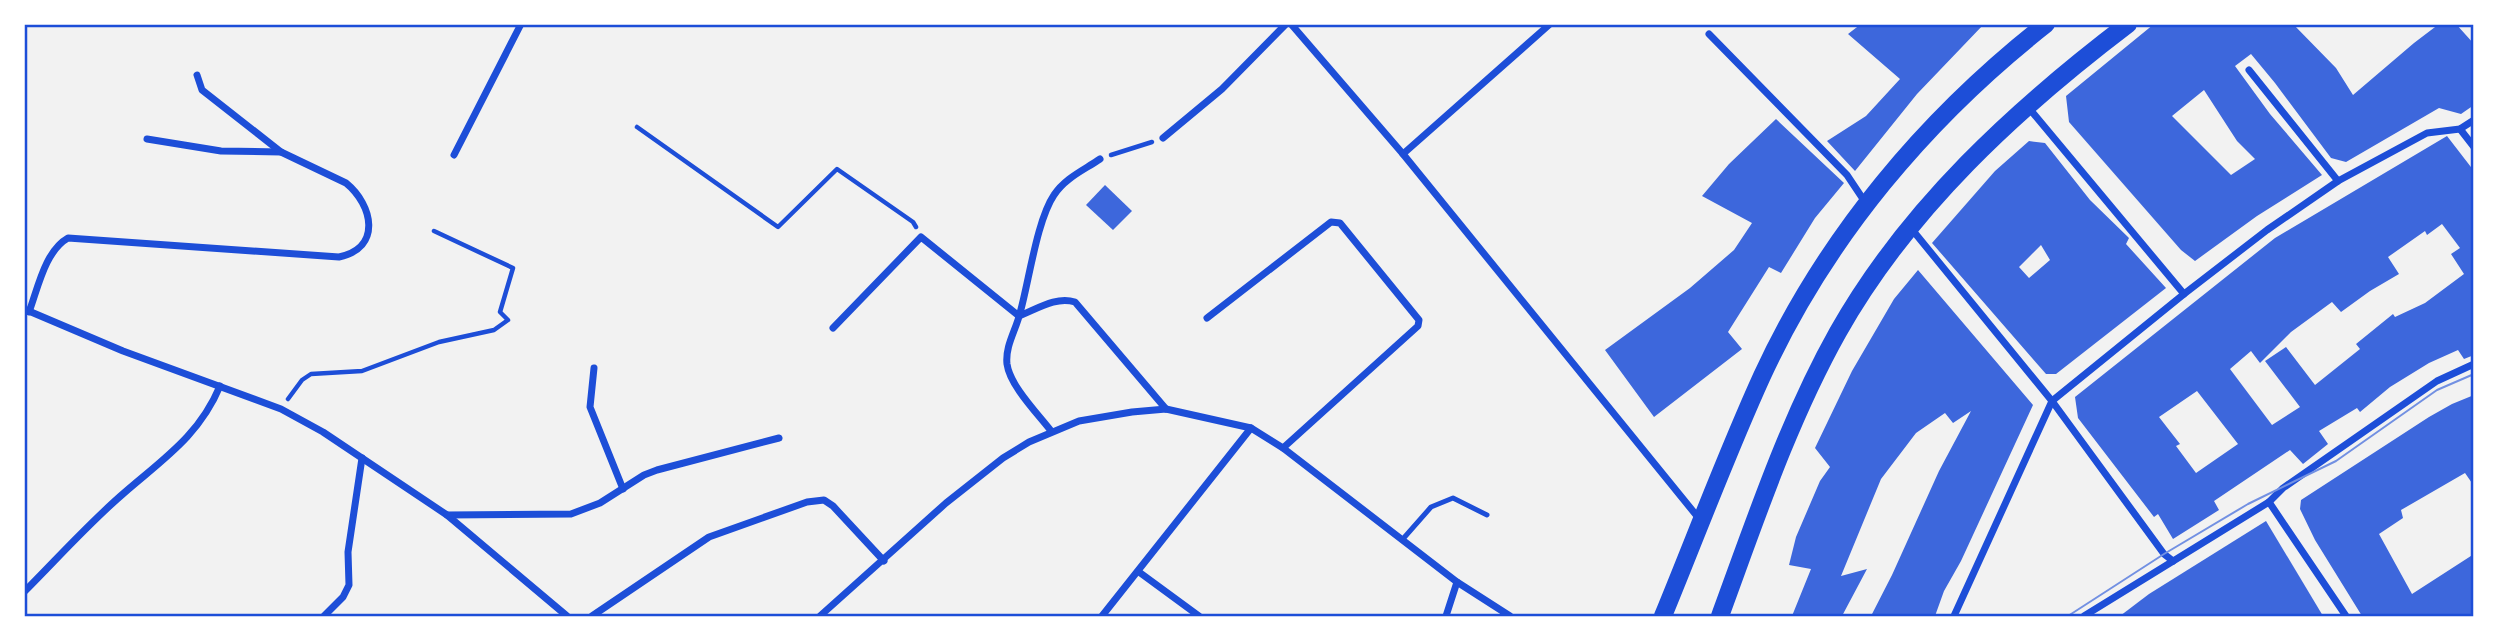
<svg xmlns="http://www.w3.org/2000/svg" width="2498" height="641" font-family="'Libre Baskerville',serif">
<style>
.building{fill:#3d67dc;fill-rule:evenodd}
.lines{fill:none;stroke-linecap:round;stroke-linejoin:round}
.path{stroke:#1d4ed8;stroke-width:4.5}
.service{stroke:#1d4ed8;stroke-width:5}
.minor{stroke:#1d4ed8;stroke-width:7}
.primary{stroke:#1d4ed8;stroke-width:18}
.tram{stroke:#7290e2;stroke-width:2}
.neatline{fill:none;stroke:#1d4ed8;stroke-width:2.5}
</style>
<rect width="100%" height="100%" fill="#f2f2f2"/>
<!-- building -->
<g class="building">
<polygon points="1861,24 1984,24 1917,94 1855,171 1827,141 1866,116 1900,79 1848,34"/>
<path d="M 2154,24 L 2293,24 L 2336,68 L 2353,95 L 2414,43 L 2439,24 L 2456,24 L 2474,44 L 2474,105 L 2461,114 L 2439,108 L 2346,162 L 2331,158 L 2275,83 L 2251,54 L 2235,66 L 2270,114 L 2322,175 L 2257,216 L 2195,261 L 2181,250 L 2069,122 L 2066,96 ZM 2204,90 L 2237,141 L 2255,159 L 2231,175 L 2172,116 Z"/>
<polygon points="1776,119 1844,183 1815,218 1781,273 1769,267 1728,332 1742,349 1654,417 1605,350 1690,288 1734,250 1752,223 1702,196 1729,164"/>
<path d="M 2447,136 L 2474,171 L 2474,355 L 2464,359 L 2458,350 L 2429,363 L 2390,387 L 2360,412 L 2357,408 L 2319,431 L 2328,444 L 2303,464 L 2290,450 L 2214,501 L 2219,510 L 2173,539 L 2158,514 L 2154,517 L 2078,418 L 2075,397 L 2275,238 ZM 2442,224 L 2460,248 L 2451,254 L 2464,274 L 2425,303 L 2395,317 L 2393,314 L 2356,344 L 2360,349 L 2315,385 L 2286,347 L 2265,361 L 2300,407 L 2272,425 L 2230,369 L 2251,351 L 2260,363 L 2291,332 L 2332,302 L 2341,312 L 2370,291 L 2399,274 L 2388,257 L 2425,231 L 2427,235 ZM 2197,391 L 2238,444 L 2196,473 L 2176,446 L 2180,444 L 2159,417 Z"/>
<path d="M 2029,141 L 2045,143 L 2090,200 L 2129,238 L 2126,244 L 2166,288 L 2056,374 L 2046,374 L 1932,243 L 1995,171 ZM 2041,245 L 2050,260 L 2029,278 L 2019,267 Z"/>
<polygon points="1105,185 1132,211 1113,230 1086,205"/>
<polygon points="1918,270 2033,405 1961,561 1944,591 1935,616 1871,616 1892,575 1939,471 1971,411 1953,423 1945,413 1916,433 1881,479 1841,576 1867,569 1842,616 1792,616 1811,569 1789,565 1796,537 1820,481 1830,467 1815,448 1852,371 1894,299"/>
<polygon points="2474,395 2474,486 2465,473 2401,510 2403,518 2379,534 2412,594 2474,554 2474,616 2362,616 2315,540 2300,509 2301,500 2429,417 2452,404"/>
<polygon points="2266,521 2323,616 2120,616 2149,594"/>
</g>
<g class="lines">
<!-- path -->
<g class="path">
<polyline points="637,127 778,227 837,169 913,222 916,227"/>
<polyline points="1111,155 1152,142"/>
<polyline points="288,399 302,380 311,374 362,371 439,342 494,330 508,320 500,312 513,268 434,231"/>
</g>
<!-- service -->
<polyline class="service" points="1402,540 1431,507 1453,498 1487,515"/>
<!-- minor -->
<g class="minor">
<polyline points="1291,24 1403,154 1701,521"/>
<polyline points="1709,34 1847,175 1865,202"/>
<polyline points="2249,70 2338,181"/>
<polyline points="2028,107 2184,294"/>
<polyline points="2460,129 2474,147"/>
<polyline points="1163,138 1222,89 1286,24"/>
<polyline points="147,139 221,151 281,152"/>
<polyline points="1403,154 1550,24"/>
<polyline points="454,155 521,24"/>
<polyline points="1910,227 2052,401 2164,554 2173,561"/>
<polyline points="24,309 123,351 281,409 323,432 447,515 567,616"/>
<path d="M 29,312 C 38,288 45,251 68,238 L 339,257 C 382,248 373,205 346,183 L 281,152 L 202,90 L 197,75"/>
<polyline points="1207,318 1331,222 1340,223 1419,320 1418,326 1283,448"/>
<path d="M 833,328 L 921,237 L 1019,316 C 1037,309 1056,296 1075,302 L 1166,409"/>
<polyline points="594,368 590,407 623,489"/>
<path d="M 1051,431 C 1038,414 1010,386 1007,364 C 1005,346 1016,330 1020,313 C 1029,281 1037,220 1054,195 C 1065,178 1084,170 1100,159"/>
<polyline points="2269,502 2346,616"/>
<polyline points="447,515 571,514 600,503 644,475 657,470 779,438"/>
<polyline points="1139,572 1199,616"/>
<path d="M 24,592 C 57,559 89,523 124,493 C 163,459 199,436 220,386"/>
<polyline points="324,616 343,597 349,585 348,552 362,458"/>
<polyline points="592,616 709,537 807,502 824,500 833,506 884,561"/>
<polyline points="820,616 946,503 1003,458 1029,442 1079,421 1132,412 1166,409 1251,428 1283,448 1457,582 1510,616"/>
<polyline points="1102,616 1251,428"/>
<polyline points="1446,616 1457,582"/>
<polyline points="1954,616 2052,401 2184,294 2267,230 2338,181 2427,133 2460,129 2474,120"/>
<polyline points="2084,616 2269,502 2283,488 2437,381 2474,364"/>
</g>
<!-- primary -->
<g class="primary">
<path d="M 1663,616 C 1696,536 1726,455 1762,376 C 1826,237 1926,118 2046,24"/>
<path d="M 1720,616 C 1755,521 1788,421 1838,332 C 1908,208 2016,109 2128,24"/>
</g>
<!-- tram -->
<polyline class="tram" points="2068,616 2164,554 2248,504 2336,461 2437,390 2474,374"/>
</g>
<!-- border -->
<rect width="2498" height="641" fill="none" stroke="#ffffff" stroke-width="52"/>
<rect x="26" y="26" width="2446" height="589" class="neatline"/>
</svg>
